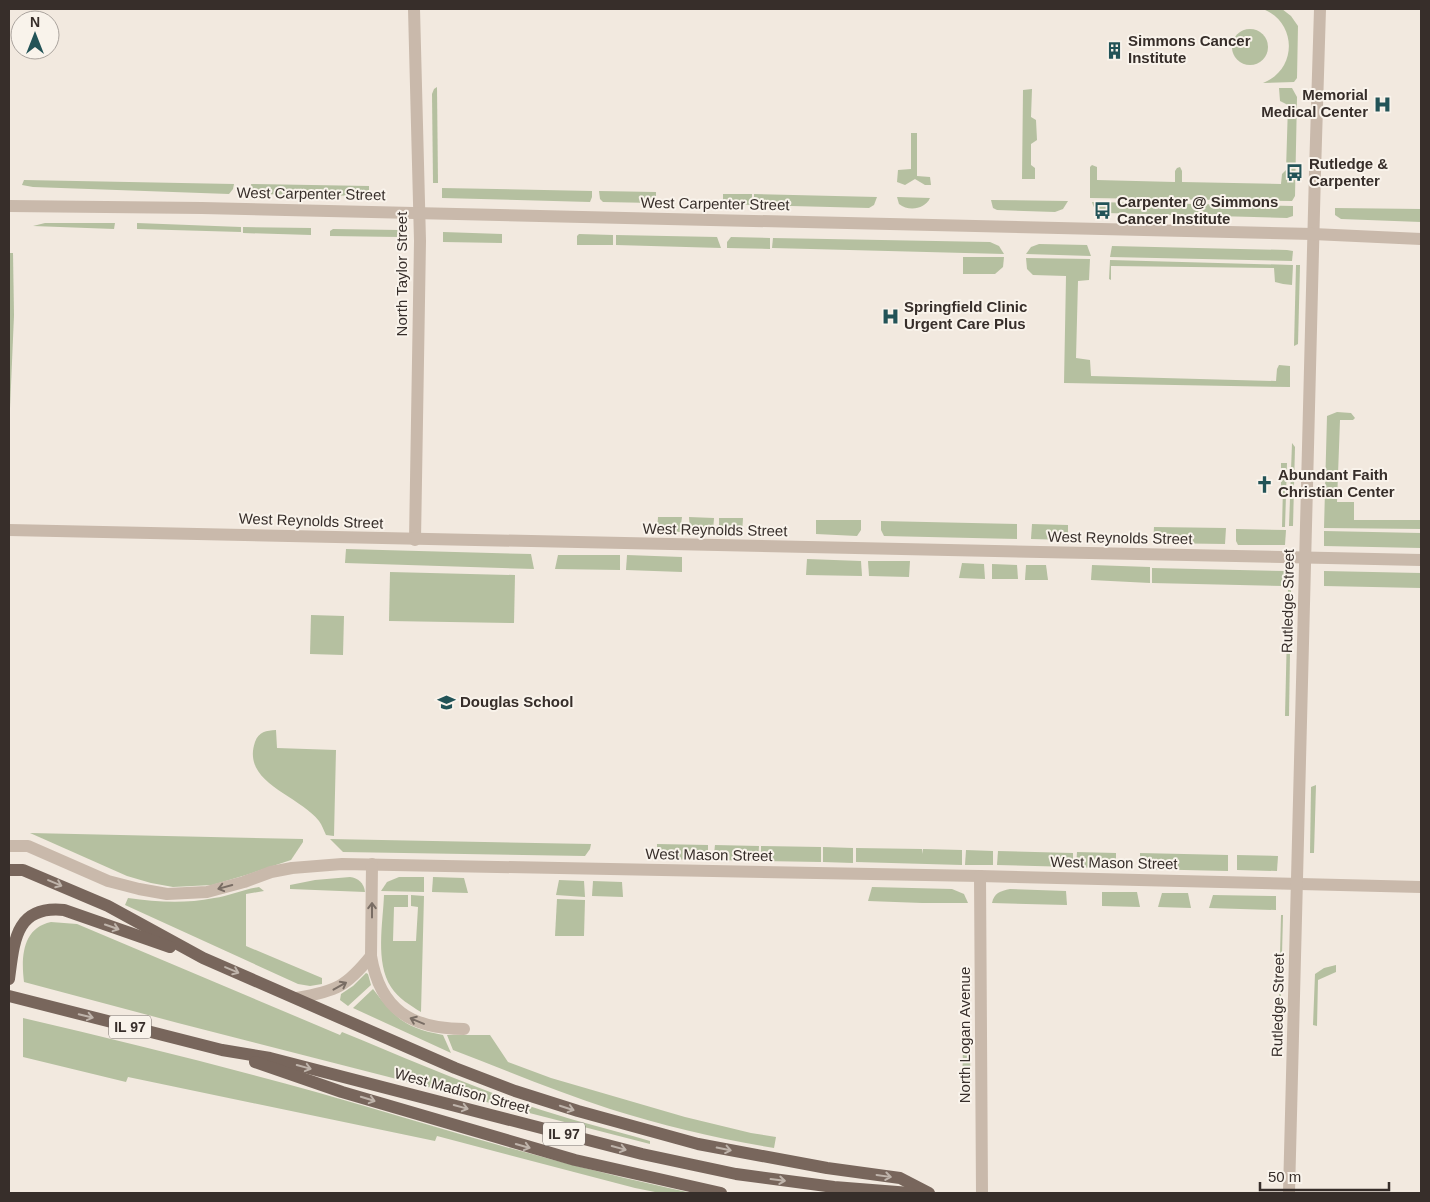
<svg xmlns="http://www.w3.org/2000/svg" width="1430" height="1202" font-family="Helvetica,sans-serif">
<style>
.green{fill:#b5c0a0}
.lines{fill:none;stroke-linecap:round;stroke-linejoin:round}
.minor{stroke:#c9b9ab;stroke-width:12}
.tertiary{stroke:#c9b9ab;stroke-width:12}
.primary{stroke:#78665c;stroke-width:12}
.oneway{stroke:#bfb4ab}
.oneway2{stroke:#796d64}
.labels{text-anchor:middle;stroke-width:4;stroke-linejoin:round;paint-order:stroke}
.shield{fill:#f9f3eb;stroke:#716964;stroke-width:1}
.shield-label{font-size:14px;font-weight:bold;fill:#372e2a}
.poi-label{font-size:15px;font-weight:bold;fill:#372e2a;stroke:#f9f3eb;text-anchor:start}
.street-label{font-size:15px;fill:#372e2a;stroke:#f9f3eb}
</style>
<rect width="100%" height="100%" fill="#f2e9df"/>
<!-- green -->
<g class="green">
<path d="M 1263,9 L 1282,9 L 1291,16 L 1298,26 L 1297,78 L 1294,82 L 1263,83 C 1298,69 1297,22 1263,9 Z"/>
<circle cx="1250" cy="47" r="18"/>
<polygon points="437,87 438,183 433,183 432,94 434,89"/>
<polygon points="1279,88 1292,88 1297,97 1295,196 1292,201 1090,198 1090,167 1092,165 1097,167 1097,180 1175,182 1175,171 1177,168 1180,167 1182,171 1182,182 1281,184 1282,174 1286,170 1288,105 1280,101"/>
<polygon points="1032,89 1031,117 1036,120 1037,140 1031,144 1031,165 1035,168 1035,179 1022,179 1023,90"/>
<polygon points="911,133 917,133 917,176 930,177 931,185 925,185 915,179 905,185 897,182 898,170 911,169"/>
<polygon points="24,180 234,184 233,189 229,194 33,187 22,185"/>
<polygon points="251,184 369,186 369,196 255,194 252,189"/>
<polygon points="442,188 592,191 592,197 590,202 442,198"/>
<polygon points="599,191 656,192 656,200 653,203 603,202 600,199"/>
<polygon points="723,194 752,194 752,205 723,204"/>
<polygon points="754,194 877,197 874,205 869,208 754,205"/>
<path d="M 897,197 L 930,198 C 925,209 909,212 899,204 Z"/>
<polygon points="991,200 1068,201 1063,209 1055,212 997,210 993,208"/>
<path d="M 1092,202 L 1293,206 L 1293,216 L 1287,218 L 1106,213 C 1098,212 1094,210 1092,202 Z"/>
<polygon points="1335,208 1421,209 1421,222 1341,219 1335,215"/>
<polygon points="45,223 115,223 114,229 33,226"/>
<polygon points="137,223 241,227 241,232 137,229"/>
<polygon points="243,227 311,228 311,235 243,233"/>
<polygon points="333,229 399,230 399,237 330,236 330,231"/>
<polygon points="443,232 502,234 502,243 443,242"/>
<polygon points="579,234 613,235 613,245 577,245 577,236"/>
<polygon points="616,235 717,237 721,248 616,245"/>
<polygon points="731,237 770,238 770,249 727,248 727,242"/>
<polygon points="773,238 990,242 999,246 1004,254 772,248"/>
<polygon points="1039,244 1087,245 1091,256 1026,254 1031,247"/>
<polygon points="1112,246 1287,250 1293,251 1292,261 1110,257"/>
<polygon points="10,253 13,253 14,315 9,432"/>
<polygon points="963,257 1004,257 1003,267 995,274 963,274"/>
<polygon points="1026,258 1090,259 1089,280 1078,281 1076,358 1090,360 1091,376 1276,381 1277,369 1279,365 1290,366 1290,387 1064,383 1066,276 1033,275 1027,269"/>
<polygon points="1110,260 1293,265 1292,285 1283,284 1275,282 1274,268 1111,266 1111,280 1109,279"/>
<polygon points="1296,265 1300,265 1298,344 1294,346"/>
<polygon points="1337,412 1351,413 1355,418 1353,420 1340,420 1337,502 1354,502 1354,520 1421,520 1421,529 1324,528 1327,416"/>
<polygon points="1292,443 1295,447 1293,526 1289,526"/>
<polygon points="1281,463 1287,463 1285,527 1282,527 1283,487 1281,487"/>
<polygon points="658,517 682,517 680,532 657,531"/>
<polygon points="689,517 714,518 713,532 690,532"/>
<polygon points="719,518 743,518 742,533 719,533"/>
<polygon points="816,520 861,520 861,530 857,536 816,534"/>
<polygon points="881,521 1017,524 1017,539 884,536 881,530"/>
<polygon points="1032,524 1068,525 1068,540 1031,539"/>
<polygon points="1154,527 1226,528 1225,544 1153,543"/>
<polygon points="1236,529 1286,530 1285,545 1238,545 1236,541"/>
<polygon points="1324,531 1421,533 1421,548 1324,546"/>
<polygon points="346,549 531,554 534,569 345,563"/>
<polygon points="558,555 620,555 620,570 555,569"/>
<polygon points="627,555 682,557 682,572 626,570"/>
<polygon points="807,559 861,561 862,576 806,575"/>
<polygon points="868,561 910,561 909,577 869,576"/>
<polygon points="962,563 984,564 985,579 959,578"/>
<polygon points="992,564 1017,565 1018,579 992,579"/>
<polygon points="1026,565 1046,565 1048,580 1025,580"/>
<polygon points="1092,565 1150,567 1150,583 1091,580"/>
<polygon points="1152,568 1284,571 1284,586 1152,583"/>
<polygon points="1324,571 1421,573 1421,588 1324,586"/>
<polygon points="390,572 515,575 514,623 389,621"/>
<polygon points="1288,590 1291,590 1289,716 1285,716"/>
<polygon points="311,615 344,616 343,655 310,654"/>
<path d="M 276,730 L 277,748 L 336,750 L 334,836 L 326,835 C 324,831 322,825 319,821 C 299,795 241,783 255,742 C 259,731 266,731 276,730 Z"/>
<polygon points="1316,785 1314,853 1310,853 1311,787"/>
<polygon points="30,833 303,839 303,842 291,860 246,875 212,885 173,887 151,883 127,876"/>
<polygon points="330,839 591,844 590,849 585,856 343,852"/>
<polygon points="657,844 708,845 708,852 705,860 660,859 657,852"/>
<polygon points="715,845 759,846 758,861 718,860 714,854"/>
<polygon points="761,846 821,847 821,862 761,861"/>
<polygon points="823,847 853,848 853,863 823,862"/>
<polygon points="856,848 922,849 922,854 923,849 962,850 962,865 856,862"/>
<polygon points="966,850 993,851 993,865 965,865"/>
<polygon points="998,851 1073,853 1073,867 997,865"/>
<polygon points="1077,852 1116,853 1116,869 1076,867"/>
<polygon points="1140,853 1228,855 1228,871 1140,869"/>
<polygon points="1237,855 1278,856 1277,871 1237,870"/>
<path d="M 350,877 C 358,878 364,883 365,892 L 290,889 L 290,885 L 315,880 Z"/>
<polygon points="399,877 424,877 424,892 381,891 387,882"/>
<polygon points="433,877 464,878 468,893 432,892"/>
<polygon points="559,880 584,881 585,897 556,895"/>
<polygon points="593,881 622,882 623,897 592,896"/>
<path d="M 259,887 L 264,891 L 246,894 L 246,946 L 322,978 L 322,984 L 310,986 L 298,984 L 125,905 L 128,898 C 157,902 184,904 214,898 C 229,896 244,889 259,887 Z"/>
<polygon points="872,887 952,889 964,894 968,903 922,903 868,901"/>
<path d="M 1010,889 L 1066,891 L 1067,905 L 992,903 C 994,893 1000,891 1010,889 Z"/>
<polygon points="1102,892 1137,892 1140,907 1102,906"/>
<polygon points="1162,893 1188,893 1191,908 1158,907"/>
<path d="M 384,895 L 408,895 L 408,907 L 394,907 L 393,941 L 416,941 L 418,907 L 411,906 L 411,895 L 424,896 L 421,1012 C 411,1006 398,998 391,987 C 375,962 383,923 384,895 Z"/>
<polygon points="1213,895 1276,896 1276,910 1209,908"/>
<polygon points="557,899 585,900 584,936 555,936"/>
<polygon points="1281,915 1283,915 1280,1034 1278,1035"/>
<path d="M 51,922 L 77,924 L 340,1035 L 342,1032 C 403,1057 463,1083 526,1105 C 567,1119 609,1129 650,1141 L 650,1144 L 178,1023 L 24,982 C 21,958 22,928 51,922 Z"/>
<polygon points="1336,965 1336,972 1318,980 1317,1026 1313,1025 1315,974 1324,968"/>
<polygon points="366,973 368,974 371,985 348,1006 340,1000 341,994 353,986"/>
<path d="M 373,989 C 396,1019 405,1028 443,1035 L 451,1053 L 353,1008 Z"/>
<path d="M 23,1018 C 121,1041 219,1065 316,1092 C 441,1128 565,1167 692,1193 L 660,1193 L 635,1188 L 437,1136 L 435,1141 L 128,1077 L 126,1082 L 23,1057 Z"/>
<path d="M 447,1035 L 490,1035 L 508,1062 L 551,1078 L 685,1117 L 751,1133 L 776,1137 L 774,1148 C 719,1139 664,1126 610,1109 C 557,1092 505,1070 453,1050 Z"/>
<polygon points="963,1046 970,1053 971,1093 967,1098 962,1097"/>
</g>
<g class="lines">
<!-- minor -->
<g class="minor">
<polyline points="414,9 420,241 415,540"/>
<polyline points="9,530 1421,560"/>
<polyline points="9,846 28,846 108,881 139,889 167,894 207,892 244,882 271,872 292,868 342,864 980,876 1421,887"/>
<path d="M 372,864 L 371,956 C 380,1010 412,1029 464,1029"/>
<polyline points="980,876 982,1193"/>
<path d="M 297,998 C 336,991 346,987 371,956"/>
<polyline points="1289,1193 1315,172 1320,9"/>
</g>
<!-- tertiary -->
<polyline class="tertiary" points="9,206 202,208 1313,234 1421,239"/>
<!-- primary -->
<g class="primary">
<polyline points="9,870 23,870 108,906 203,958 455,1068 515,1091 578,1111 698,1144 827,1168 900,1178 929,1193"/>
<path d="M 9,979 C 14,942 15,905 64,910 L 170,947"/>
<polyline points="9,996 222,1050 270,1058 642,1154 736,1174 834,1187 910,1193"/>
<polyline points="255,1062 342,1092 575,1160 721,1193"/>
</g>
</g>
<!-- one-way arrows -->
<defs><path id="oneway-shaft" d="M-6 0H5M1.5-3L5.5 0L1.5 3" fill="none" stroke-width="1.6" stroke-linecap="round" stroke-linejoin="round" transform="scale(1.25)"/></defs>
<g class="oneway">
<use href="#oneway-shaft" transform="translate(55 883) rotate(23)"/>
<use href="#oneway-shaft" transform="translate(112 927) rotate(19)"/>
<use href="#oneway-shaft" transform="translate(232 970) rotate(23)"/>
<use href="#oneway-shaft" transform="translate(86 1016) rotate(14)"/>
<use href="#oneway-shaft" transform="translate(304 1067) rotate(15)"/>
<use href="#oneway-shaft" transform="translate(368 1099) rotate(17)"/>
<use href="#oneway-shaft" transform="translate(461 1107) rotate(15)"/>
<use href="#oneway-shaft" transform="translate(567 1108) rotate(18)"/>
<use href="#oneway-shaft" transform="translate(523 1146) rotate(16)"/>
<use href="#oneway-shaft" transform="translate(619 1148) rotate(15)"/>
<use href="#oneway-shaft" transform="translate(724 1149) rotate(11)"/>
<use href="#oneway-shaft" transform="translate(884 1176) rotate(8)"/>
<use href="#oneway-shaft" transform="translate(778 1180) rotate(7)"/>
</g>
<g class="oneway2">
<use href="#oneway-shaft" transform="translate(225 887) rotate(165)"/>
<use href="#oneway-shaft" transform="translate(372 910) rotate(-90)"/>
<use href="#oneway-shaft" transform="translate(340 986) rotate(-29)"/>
<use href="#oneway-shaft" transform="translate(417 1021) rotate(-157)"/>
</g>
<!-- icons -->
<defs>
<symbol id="building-bare" viewBox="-9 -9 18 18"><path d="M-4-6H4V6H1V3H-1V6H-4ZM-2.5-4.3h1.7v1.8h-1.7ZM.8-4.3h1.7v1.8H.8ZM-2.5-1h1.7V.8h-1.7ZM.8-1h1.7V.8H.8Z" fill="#225357" stroke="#f9f3eb" stroke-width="2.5" paint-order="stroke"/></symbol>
<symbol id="hospital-bare" viewBox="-9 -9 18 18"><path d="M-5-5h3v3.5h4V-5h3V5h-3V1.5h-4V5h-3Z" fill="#225357" stroke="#f9f3eb" stroke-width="2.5" paint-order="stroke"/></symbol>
<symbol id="bus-bare" viewBox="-9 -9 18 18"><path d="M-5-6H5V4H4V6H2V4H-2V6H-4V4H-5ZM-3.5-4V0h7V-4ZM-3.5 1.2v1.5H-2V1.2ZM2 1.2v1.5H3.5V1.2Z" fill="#225357" stroke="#f9f3eb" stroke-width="2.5" paint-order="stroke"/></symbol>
<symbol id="church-bare" viewBox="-9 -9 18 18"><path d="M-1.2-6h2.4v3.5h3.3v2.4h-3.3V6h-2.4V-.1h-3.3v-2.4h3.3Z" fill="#225357" stroke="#f9f3eb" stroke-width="2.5" paint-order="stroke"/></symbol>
<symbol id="school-bare" viewBox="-9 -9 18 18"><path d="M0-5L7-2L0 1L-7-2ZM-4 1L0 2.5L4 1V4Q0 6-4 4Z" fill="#225357" stroke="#f9f3eb" stroke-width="2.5" paint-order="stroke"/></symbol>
</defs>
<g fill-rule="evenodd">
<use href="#building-bare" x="1102" y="38" width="25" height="25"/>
<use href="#hospital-bare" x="1370" y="92" width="25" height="25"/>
<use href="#bus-bare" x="1282" y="160" width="25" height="25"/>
<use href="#bus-bare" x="1090" y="198" width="25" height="25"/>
<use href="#hospital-bare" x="878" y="304" width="25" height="25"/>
<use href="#church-bare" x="1252" y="472" width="25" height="25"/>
<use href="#school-bare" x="434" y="690" width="25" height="25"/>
</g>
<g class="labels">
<!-- shield labels -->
<g class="shield">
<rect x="109" y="1015.5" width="42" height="23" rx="4"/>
<rect x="543" y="1122.5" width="42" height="23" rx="4"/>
</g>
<g class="shield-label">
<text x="130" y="1032">IL 97</text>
<text x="564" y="1139">IL 97</text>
</g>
<!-- poi labels -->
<g class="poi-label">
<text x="1128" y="46">Simmons Cancer<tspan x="1128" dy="17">Institute</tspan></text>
<text x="1368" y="100" text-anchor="end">Memorial<tspan x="1368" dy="17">Medical Center</tspan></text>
<text x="1309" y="169">Rutledge &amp;<tspan x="1309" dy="17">Carpenter</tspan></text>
<text x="1117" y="207">Carpenter @ Simmons<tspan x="1117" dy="17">Cancer Institute</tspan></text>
<text x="904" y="312">Springfield Clinic<tspan x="904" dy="17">Urgent Care Plus</tspan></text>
<text x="1278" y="480">Abundant Faith<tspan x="1278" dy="17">Christian Center</tspan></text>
<text x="460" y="707">Douglas School</text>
</g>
<!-- street labels -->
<g class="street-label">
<text transform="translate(311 194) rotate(1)" y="5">West Carpenter Street</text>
<text transform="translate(715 204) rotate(1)" y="5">West Carpenter Street</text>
<text transform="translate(402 274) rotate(-90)" y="5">North Taylor Street</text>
<text transform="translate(311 521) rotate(2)" y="5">West Reynolds Street</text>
<text transform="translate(715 530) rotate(1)" y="5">West Reynolds Street</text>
<text transform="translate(1120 538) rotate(1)" y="5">West Reynolds Street</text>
<text transform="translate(1288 601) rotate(-89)" y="5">Rutledge Street</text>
<text transform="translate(709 855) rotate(1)" y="5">West Mason Street</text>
<text transform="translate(1114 863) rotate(1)" y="5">West Mason Street</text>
<text transform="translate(1278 1005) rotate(-89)" y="5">Rutledge Street</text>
<text transform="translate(965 1035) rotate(-90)" y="5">North Logan Avenue</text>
<text transform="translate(462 1091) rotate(15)" y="5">West Madison Street</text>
</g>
</g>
<!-- border -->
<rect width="1430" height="1202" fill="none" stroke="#372e2a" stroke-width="20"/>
<!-- north arrow -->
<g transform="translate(35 35)"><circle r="24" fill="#f9f3eb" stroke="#aba49e"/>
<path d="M0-4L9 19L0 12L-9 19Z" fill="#225357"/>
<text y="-8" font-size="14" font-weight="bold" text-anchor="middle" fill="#372e2a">N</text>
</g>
<!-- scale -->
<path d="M1260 1182v8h129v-8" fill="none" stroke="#372e2a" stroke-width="2.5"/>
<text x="1268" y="1182" font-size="15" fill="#372e2a" stroke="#f9f3eb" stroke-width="4" paint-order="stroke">50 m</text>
</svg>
